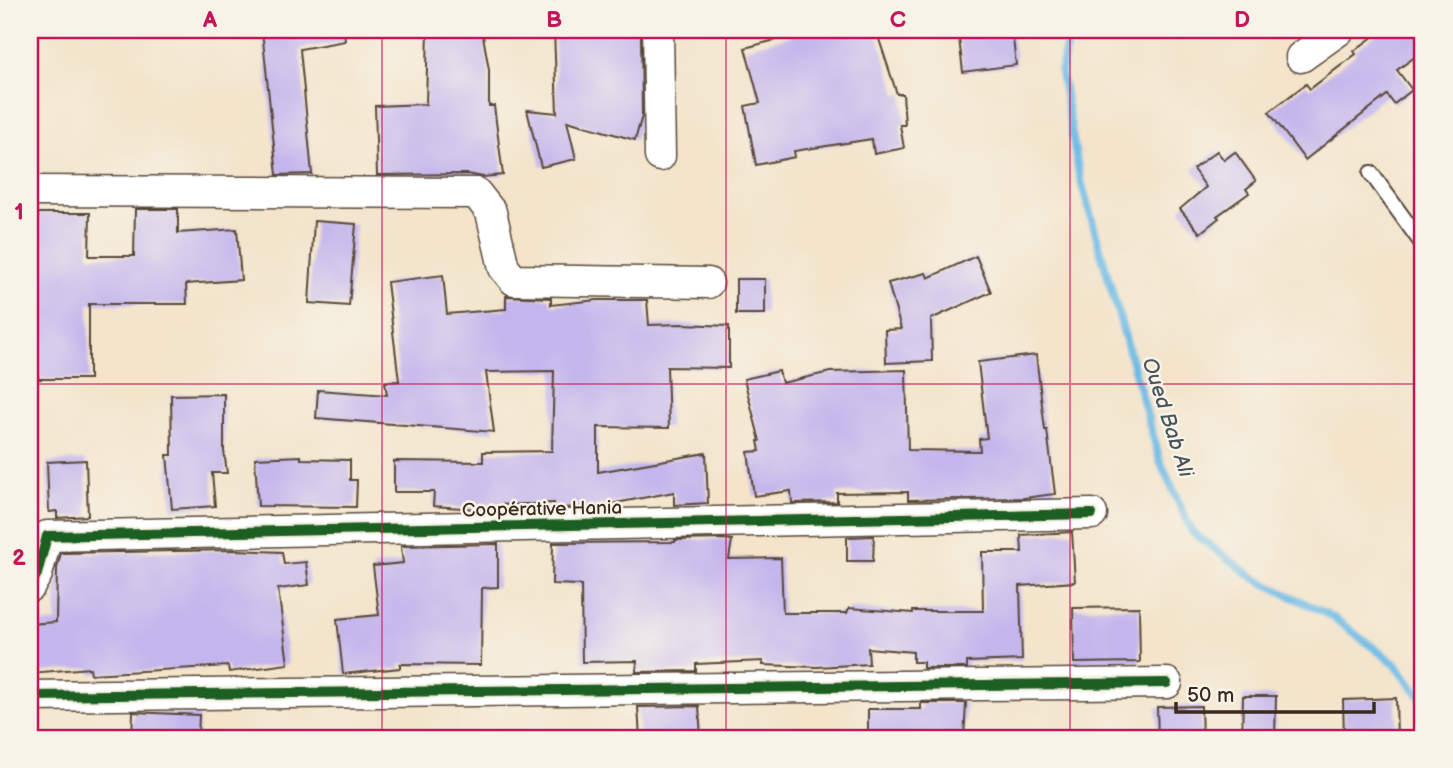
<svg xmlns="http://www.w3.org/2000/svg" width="1453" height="768" font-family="'Balsamiq Sans',sans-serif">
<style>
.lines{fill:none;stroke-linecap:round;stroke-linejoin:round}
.stream{stroke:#6abae5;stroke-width:8}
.building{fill:#c4b6ec}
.lane-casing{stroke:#574638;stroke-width:18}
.street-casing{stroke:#574638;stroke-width:33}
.lane{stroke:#fff;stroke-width:14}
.street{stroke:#fff;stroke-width:30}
.cycleway-casing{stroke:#f7f3e8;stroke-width:15}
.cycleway{stroke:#1b5e20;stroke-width:10}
.grid{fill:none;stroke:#c2185b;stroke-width:2;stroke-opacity:0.55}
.labels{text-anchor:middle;stroke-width:5;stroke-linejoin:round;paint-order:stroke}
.street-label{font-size:19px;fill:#3b2a1e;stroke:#f7f3e8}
.water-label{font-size:21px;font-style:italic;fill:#49555a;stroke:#f7f3e8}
.neatline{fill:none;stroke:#c2185b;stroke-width:2.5}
.grid-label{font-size:23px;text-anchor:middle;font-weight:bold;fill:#c2185b}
</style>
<rect width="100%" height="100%" fill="#f7f3e8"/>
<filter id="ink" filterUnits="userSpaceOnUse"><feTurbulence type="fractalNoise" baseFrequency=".0143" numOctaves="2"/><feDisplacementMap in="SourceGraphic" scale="14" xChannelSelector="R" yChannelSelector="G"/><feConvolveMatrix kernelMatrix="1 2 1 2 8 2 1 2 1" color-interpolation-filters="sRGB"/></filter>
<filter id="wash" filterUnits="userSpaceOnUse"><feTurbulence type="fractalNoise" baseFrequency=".00686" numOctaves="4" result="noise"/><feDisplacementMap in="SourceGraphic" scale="28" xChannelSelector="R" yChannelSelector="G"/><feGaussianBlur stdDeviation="1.57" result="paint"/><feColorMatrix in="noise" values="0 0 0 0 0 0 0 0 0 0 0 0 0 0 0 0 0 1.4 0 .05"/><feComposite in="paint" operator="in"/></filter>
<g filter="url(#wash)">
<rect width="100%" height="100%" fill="#f3e4ca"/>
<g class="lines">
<!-- stream -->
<polyline class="stream" points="1069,30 1061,72 1079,174 1160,461 1192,532 1256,579 1331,616 1394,663 1423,700"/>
</g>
<g id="blocks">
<!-- building -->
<g class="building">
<polygon points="262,30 344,30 345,41 300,49 312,174 277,175"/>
<polygon points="428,30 482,30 489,70 489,106 494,106 503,175 483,177 468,174 377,175 375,106 426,104"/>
<polygon points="554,30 641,30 642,116 635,140 567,121 576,159 541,167 527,110 557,113"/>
<polygon points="789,30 876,30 897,94 903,94 905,125 900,125 904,148 874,154 872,139 794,151 795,157 756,165 745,106 760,103 745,48 790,36"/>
<polygon points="958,30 1012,30 1016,65 963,72"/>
<polygon points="1382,30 1423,30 1423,51 1397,70 1412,90 1394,104 1387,95 1305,160 1269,112 1306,84 1310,89 1356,54 1354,51"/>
<polygon points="1217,151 1224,160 1235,152 1256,181 1246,189 1249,193 1217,216 1219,218 1200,233 1180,209 1206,187 1193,169"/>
<polygon points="135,209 178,209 178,233 237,229 241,280 186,284 187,304 89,304 89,379 38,379 38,213 90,213 89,256 134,256"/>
<polygon points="314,221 356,224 349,306 309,303"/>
<polygon points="976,256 991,292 931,319 932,361 886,363 885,330 901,329 888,283 926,273 928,278"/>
<polygon points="443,275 447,314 506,309 506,296 551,298 551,305 597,300 647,300 649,325 683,324 729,326 729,368 667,367 669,428 598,427 598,472 706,453 708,503 674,505 674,492 595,507 553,508 554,503 497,505 497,509 477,509 433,506 434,492 394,492 394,461 483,462 483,452 552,451 554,371 486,372 494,432 316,418 318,390 387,395 385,382 399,381 387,282"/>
<rect x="736" y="279" width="29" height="35"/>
<polygon points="1036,355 1045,430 1047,430 1055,494 1024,498 908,500 908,492 837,493 837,502 792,503 791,491 754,496 748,452 760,451 758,441 760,441 744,379 779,371 782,383 830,372 906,370 908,450 980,451 979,439 987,438 978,362"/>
<polygon points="224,394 224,451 227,473 212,473 215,506 172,509 167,455 172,455 171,395"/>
<polygon points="301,456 301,459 350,460 350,480 357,480 356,507 258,506 255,458"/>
<polygon points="86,460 88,516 57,518 57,511 49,512 47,462"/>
<polygon points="1072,532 1075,582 1020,586 1022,660 967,662 967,668 923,668 923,662 913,662 913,652 868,648 869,664 817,667 763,665 763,661 696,664 696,671 636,672 637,661 582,662 581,585 552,584 553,543 675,542 675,540 723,539 732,540 729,559 781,558 783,613 847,613 849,608 913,613 913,611 983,611 982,552 1022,552 1021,535"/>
<polygon points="874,536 873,561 847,561 847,537"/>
<polygon points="498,544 498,587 482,588 481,665 400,664 400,668 343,674 337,619 379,615 373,566 403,563 401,546"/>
<polygon points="235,550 282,552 284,564 306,562 309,585 278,589 288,664 229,672 228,666 91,674 90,668 30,673 30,624 56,622 57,568 61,553"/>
<polygon points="1139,607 1140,662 1074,663 1073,608"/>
<polygon points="1243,696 1276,696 1275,738 1242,738"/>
<polygon points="1396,698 1397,738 1344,738 1343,700"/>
<polygon points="921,703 966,703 964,738 868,738 868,709 921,709"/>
<polygon points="699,706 701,738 640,738 638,707"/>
<polygon points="1201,706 1202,738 1158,738 1157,707"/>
<polygon points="133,712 199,715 198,738 132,738"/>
</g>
</g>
</g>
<g filter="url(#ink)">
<use href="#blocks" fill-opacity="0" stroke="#574638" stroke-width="2"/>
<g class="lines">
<defs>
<polyline id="lane" points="1371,173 1423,245"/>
<g id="street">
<polyline points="658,30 660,156"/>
<polyline points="1301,57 1339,30"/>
<polyline points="30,191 476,193 491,212 504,268 514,280 708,283"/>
<polyline points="30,586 37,574 47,536 1092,514"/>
<polyline points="30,696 1167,683"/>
</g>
</defs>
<!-- lane casing -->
<use href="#lane" class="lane-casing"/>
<!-- street casing -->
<use href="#street" class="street-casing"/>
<!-- lane -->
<use href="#lane" class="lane"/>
<!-- street -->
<use href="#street" class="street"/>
<defs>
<g id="cycleway">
<polyline points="30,586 37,574 47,536 1092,514"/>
<polyline points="30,696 1167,683"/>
</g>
</defs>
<!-- cycleway casing -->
<use href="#cycleway" class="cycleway-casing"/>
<!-- cycleway -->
<use href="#cycleway" class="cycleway"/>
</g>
</g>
<!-- grid -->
<path class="grid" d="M 382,30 L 382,738M 726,30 L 726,738M 1070,30 L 1070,738M 30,384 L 1423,384"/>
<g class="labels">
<!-- street labels -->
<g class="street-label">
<text transform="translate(542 508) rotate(-1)" y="7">Coopérative Hania</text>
</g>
<!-- water labels -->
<g class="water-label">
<text transform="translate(1168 417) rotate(72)" y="7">Oued Bab Ali</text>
</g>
</g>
<!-- margin -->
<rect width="1453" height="768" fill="none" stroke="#f7f3e8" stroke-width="77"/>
<!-- scale -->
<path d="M1176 702v10h198v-10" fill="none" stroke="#3b2a1e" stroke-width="3.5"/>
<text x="1187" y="702" font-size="21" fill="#3b2a1e" stroke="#f7f3e8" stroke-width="5" paint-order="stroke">50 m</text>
<rect x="38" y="38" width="1376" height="692" class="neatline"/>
<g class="grid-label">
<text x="210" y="27">A</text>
<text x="554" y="27">B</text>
<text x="898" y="27">C</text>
<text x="1242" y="27">D</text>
<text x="19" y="219">1</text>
<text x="19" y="565">2</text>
</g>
</svg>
